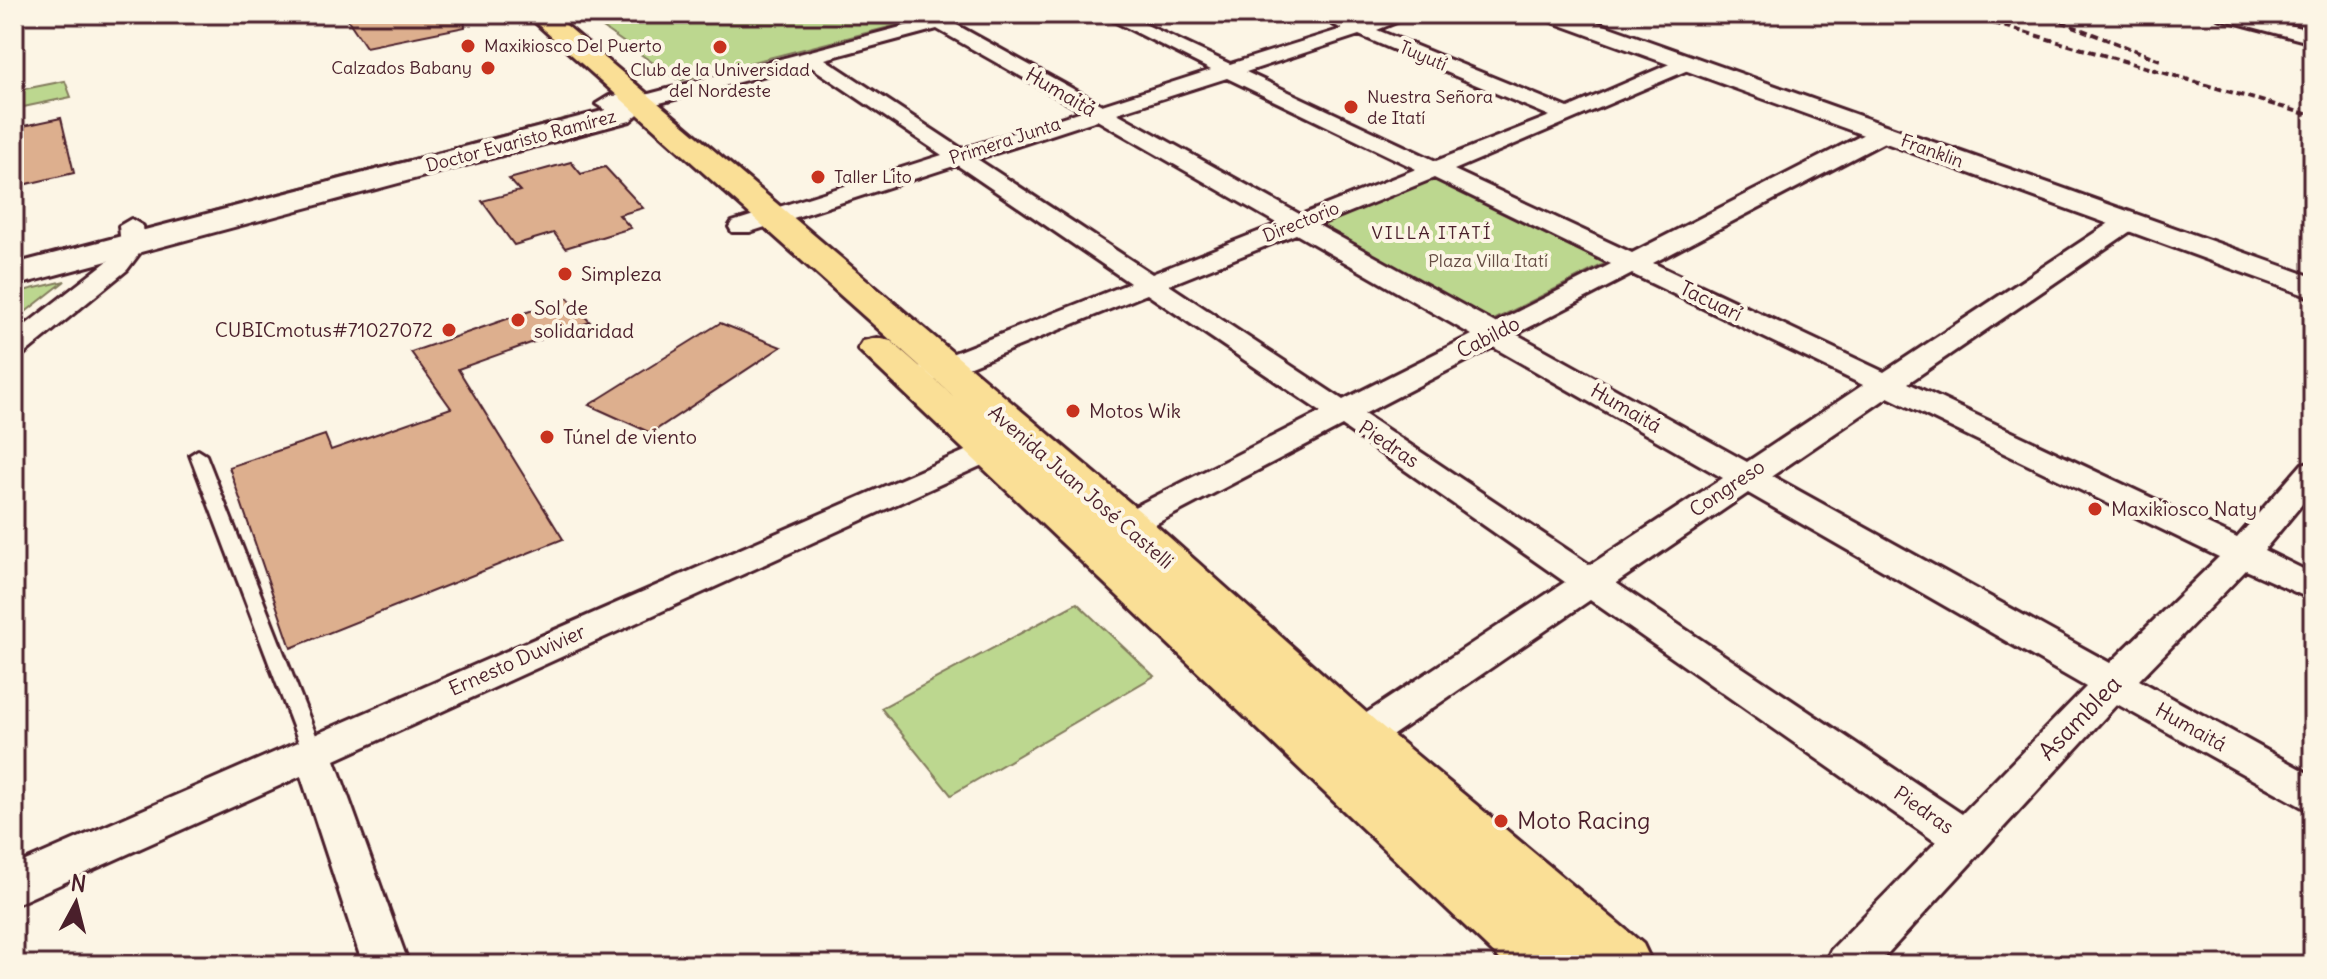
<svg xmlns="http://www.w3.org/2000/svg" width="2327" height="979" font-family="Delius,sans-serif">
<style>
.green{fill:#bcd78f;stroke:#837b5d;stroke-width:2}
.building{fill:#ddaf8e;stroke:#4a1f2b;stroke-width:2}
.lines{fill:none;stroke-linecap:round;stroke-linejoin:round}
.service-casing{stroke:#4a1f2b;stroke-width:6}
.minor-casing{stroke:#4a1f2b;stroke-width:6}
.tertiary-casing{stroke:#4a1f2b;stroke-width:6}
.secondary-casing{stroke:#4a1f2b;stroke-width:6}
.primary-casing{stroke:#4a1f2b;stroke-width:6}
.service{fill:#fcf5e5;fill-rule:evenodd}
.minor{fill:#fcf5e5;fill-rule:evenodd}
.tertiary{fill:#fcf5e5;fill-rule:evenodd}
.secondary{fill:#fcf5e5;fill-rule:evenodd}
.primary{fill:#fadf96;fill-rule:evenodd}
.rail{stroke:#4a1f2b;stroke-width:4;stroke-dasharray:7 4;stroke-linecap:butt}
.poi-dot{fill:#c8321e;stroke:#fcf5e5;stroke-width:3}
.labels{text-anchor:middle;stroke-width:8;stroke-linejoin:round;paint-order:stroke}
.far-poi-label{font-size:18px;fill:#4a1f2b;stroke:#fcf5e5;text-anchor:start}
.far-street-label{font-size:18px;fill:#4a1f2b;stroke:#fcf5e5}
.far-neighbourhood-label{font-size:18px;letter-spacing:2px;fill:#4a1f2b;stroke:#fcf5e5}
.far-park-label{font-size:18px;fill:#664d44;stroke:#fcf5e5}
.street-label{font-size:20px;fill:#4a1f2b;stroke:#fcf5e5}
.poi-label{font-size:20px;fill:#4a1f2b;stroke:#fcf5e5;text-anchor:start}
.near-street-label{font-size:24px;fill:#4a1f2b;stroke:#fcf5e5}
.near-poi-label{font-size:24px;fill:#4a1f2b;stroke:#fcf5e5;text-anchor:start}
</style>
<rect width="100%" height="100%" fill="#fcf5e5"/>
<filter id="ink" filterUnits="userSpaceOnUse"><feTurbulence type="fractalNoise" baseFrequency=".0125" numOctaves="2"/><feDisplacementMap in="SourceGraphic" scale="16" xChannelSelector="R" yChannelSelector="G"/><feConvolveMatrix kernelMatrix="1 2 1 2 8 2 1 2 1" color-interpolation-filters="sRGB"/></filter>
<g filter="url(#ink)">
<!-- green -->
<g class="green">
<polygon points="583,14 940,14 679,81"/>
<polygon points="65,81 71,97 14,109 14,91"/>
<polygon points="567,118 572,124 217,216 213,210"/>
<polygon points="1435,177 1610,261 1490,322 1316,226"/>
<polygon points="65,281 14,321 14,293"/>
<polygon points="1077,603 1154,676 951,795 881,708"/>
</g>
<!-- building -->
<g class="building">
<polygon points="344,14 464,14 465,27 366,47"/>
<polygon points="61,118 74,173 14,187 14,128"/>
<polygon points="571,162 581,174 605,167 643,208 619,215 631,228 565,248 554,233 514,245 482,201 520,191 509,179"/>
<polygon points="568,298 590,322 458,369 563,539 291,648 229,467 325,435 331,450 451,408 411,352"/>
<polygon points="720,323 781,347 651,433 589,405"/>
</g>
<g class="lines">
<defs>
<polygon id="service" points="198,450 206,455 323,753 320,759 313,761 306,759 303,753 190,455"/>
<g id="minor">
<path d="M 950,14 L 980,14 L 955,24 L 1102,105 L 1211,70 L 1100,14 L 1123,14 L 1230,64 L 1342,29 L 1314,14 L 1339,14 L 1360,23 L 1389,14 L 1416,14 L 1377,30 L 1568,108 L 1681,59 L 1695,59 L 1698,63 L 1695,67 L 1454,170 L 1632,253 L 1876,128 L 1892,128 L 1895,133 L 1892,138 L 1653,263 L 1884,372 L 2120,216 L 2138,216 L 2141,221 L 2138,226 L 1908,383 L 2237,538 L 2302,464 L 2313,461 L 2313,491 L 2264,550 L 2313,574 L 2313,600 L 2246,570 L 2139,680 L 2313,776 L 2313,813 L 2117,704 L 1877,965 L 1824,965 L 1831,950 L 1936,842 L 1590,600 L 1358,759 L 1344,764 L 1330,759 L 1324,748 L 1330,737 L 1565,582 L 1342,426 L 1119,543 L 1107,546 L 1095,543 L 1090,535 L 1095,527 L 1321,412 L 1147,294 L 931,382 L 911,382 L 907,376 L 911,370 L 1130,283 L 957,165 L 750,232 L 732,232 L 729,227 L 732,222 L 942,155 L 807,64 L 637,109 L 627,103 L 630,99 ZM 937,29 L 1082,111 L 962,149 L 825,59 ZM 1359,35 L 1550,116 L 1436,161 L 1246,72 ZM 1227,78 L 1416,169 L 1301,215 L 1117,113 ZM 1097,120 L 1278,224 L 1152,274 L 977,159 ZM 1434,178 L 1611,264 L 1495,323 L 1318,225 ZM 1296,234 L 1472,335 L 1343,400 L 1169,285 ZM 1632,274 L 1863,385 L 1747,462 L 1516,334 ZM 1493,347 L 1723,478 L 1590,565 L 1364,414 ZM 1888,397 L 2219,557 L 2110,663 L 1772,476 ZM 1748,493 L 2086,687 L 1962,814 L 1616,583 Z"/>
<polygon points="2215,14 2245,14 2313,31 2313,43 2218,18"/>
<polygon points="131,219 143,226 145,246 127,270 24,354 14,356 14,334 109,260 121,245 119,226"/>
<polygon points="1011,431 1022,433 1026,440 1022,447 335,760 409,965 363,965 301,776 14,905 14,866"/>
</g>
<g id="tertiary">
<polygon points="1541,14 1573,14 2313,277 2313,298 1544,19"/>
<polygon points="637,95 646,98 650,103 646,108 609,112 596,104 609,96"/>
</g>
<polygon id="secondary" points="637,94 647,97 651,103 630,121 14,286 14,264 610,109"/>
<polygon id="primary" points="526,14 553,14 1142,513 1378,723 1643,944 1653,965 1506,965 858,349 863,341 877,338 891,341 959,401"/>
</defs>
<!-- service casing -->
<use href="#service" class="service-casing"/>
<!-- minor casing -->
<use href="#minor" class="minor-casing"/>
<!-- tertiary casing -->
<use href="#tertiary" class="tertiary-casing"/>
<!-- secondary casing -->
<use href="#secondary" class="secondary-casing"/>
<!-- primary casing -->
<use href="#primary" class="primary-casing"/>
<!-- service -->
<use href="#service" class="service"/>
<!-- minor -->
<use href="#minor" class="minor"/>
<!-- tertiary -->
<use href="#tertiary" class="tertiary"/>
<!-- secondary -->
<use href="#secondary" class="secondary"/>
<!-- primary -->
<use href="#primary" class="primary"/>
<!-- rail -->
<g class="rail">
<polyline points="1962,14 2313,116"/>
<polyline points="2041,14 2160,60"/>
</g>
</g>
</g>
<!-- markers -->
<g class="poi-dot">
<circle cx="468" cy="46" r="8"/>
<circle cx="720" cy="47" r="8"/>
<circle cx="488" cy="68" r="8"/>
<circle cx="1351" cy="107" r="8"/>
<circle cx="818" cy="177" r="8"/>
<circle cx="565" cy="274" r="8"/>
<circle cx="518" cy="320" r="8"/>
<circle cx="449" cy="330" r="8"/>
<circle cx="1073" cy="411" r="8"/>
<circle cx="547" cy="437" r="8"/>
<circle cx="2095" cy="509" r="8"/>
<circle cx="1501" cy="821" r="8"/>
</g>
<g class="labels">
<!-- far-poi labels -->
<g class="far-poi-label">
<text x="484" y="52">Maxikiosco Del Puerto</text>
<text x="472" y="74" text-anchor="end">Calzados Babany</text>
<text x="720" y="76" text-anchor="middle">Club de la Universidad<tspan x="720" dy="21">del Nordeste</tspan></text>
<text x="1367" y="103">Nuestra Señora<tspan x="1367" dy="21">de Itatí</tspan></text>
<text x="834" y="183">Taller Lito</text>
</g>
<!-- far-street labels -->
<g class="far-street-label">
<text transform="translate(1423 56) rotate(23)" y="6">Tuyutí</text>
<text transform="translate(521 141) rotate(-15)" y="6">Doctor Evaristo Ramírez</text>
<text transform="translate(1005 141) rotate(-18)" y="6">Primera Junta</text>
<text transform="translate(1932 151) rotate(20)" y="6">Franklin</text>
<text transform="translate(1301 222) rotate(-22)" y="6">Directorio</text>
</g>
<!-- far-neighbourhood labels -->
<g class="far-neighbourhood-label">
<text x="1432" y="239">VILLA ITATÍ</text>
</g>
<!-- far-park labels -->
<g class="far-park-label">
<text x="1488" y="267">Plaza Villa Itatí</text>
</g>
<!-- street labels -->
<g class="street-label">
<text transform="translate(1061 92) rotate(30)" y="7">Humaitá</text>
<text transform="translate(1711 301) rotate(26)" y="7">Tacuarí</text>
<text transform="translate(1488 337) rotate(-27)" y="7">Cabildo</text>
<text transform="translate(1626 408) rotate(30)" y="7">Humaitá</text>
<text transform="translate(1389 444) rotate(34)" y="7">Piedras</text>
<text transform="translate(1081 487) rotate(41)" y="7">Avenida Juan José Castelli</text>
<text transform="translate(1727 488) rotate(-34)" y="7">Congreso</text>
<text transform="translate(517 660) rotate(-24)" y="7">Ernesto Duvivier</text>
<text transform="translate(2191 727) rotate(29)" y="7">Humaitá</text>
<text transform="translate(1924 810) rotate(35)" y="7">Piedras</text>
</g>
<!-- poi labels -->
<g class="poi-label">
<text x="581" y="281">Simpleza</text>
<text x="534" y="315">Sol de<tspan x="534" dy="23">solidaridad</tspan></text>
<text x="433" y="337" text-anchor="end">CUBICmotus#71027072</text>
<text x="1089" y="418">Motos Wik</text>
<text x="563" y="444">Túnel de viento</text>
<text x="2111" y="516">Maxikiosco Naty</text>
</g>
<!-- near-street labels -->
<g class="near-street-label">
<text transform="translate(2080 718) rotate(-46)" y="8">Asamblea</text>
</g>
<!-- near-poi labels -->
<g class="near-poi-label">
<text x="1517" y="829">Moto Racing</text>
</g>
</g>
<!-- margin -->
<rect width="2327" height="979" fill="none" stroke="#fcf5e5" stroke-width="48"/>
<rect x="24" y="24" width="2279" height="931" fill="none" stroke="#4a1f2b" stroke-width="3" filter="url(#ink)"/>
<!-- north arrow -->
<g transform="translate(76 903) rotate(7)" stroke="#fcf5e5" stroke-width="6" paint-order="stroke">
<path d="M0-6L14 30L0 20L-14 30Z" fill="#4a1f2b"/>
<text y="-12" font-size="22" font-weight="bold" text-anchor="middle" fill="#4a1f2b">N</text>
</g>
</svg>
